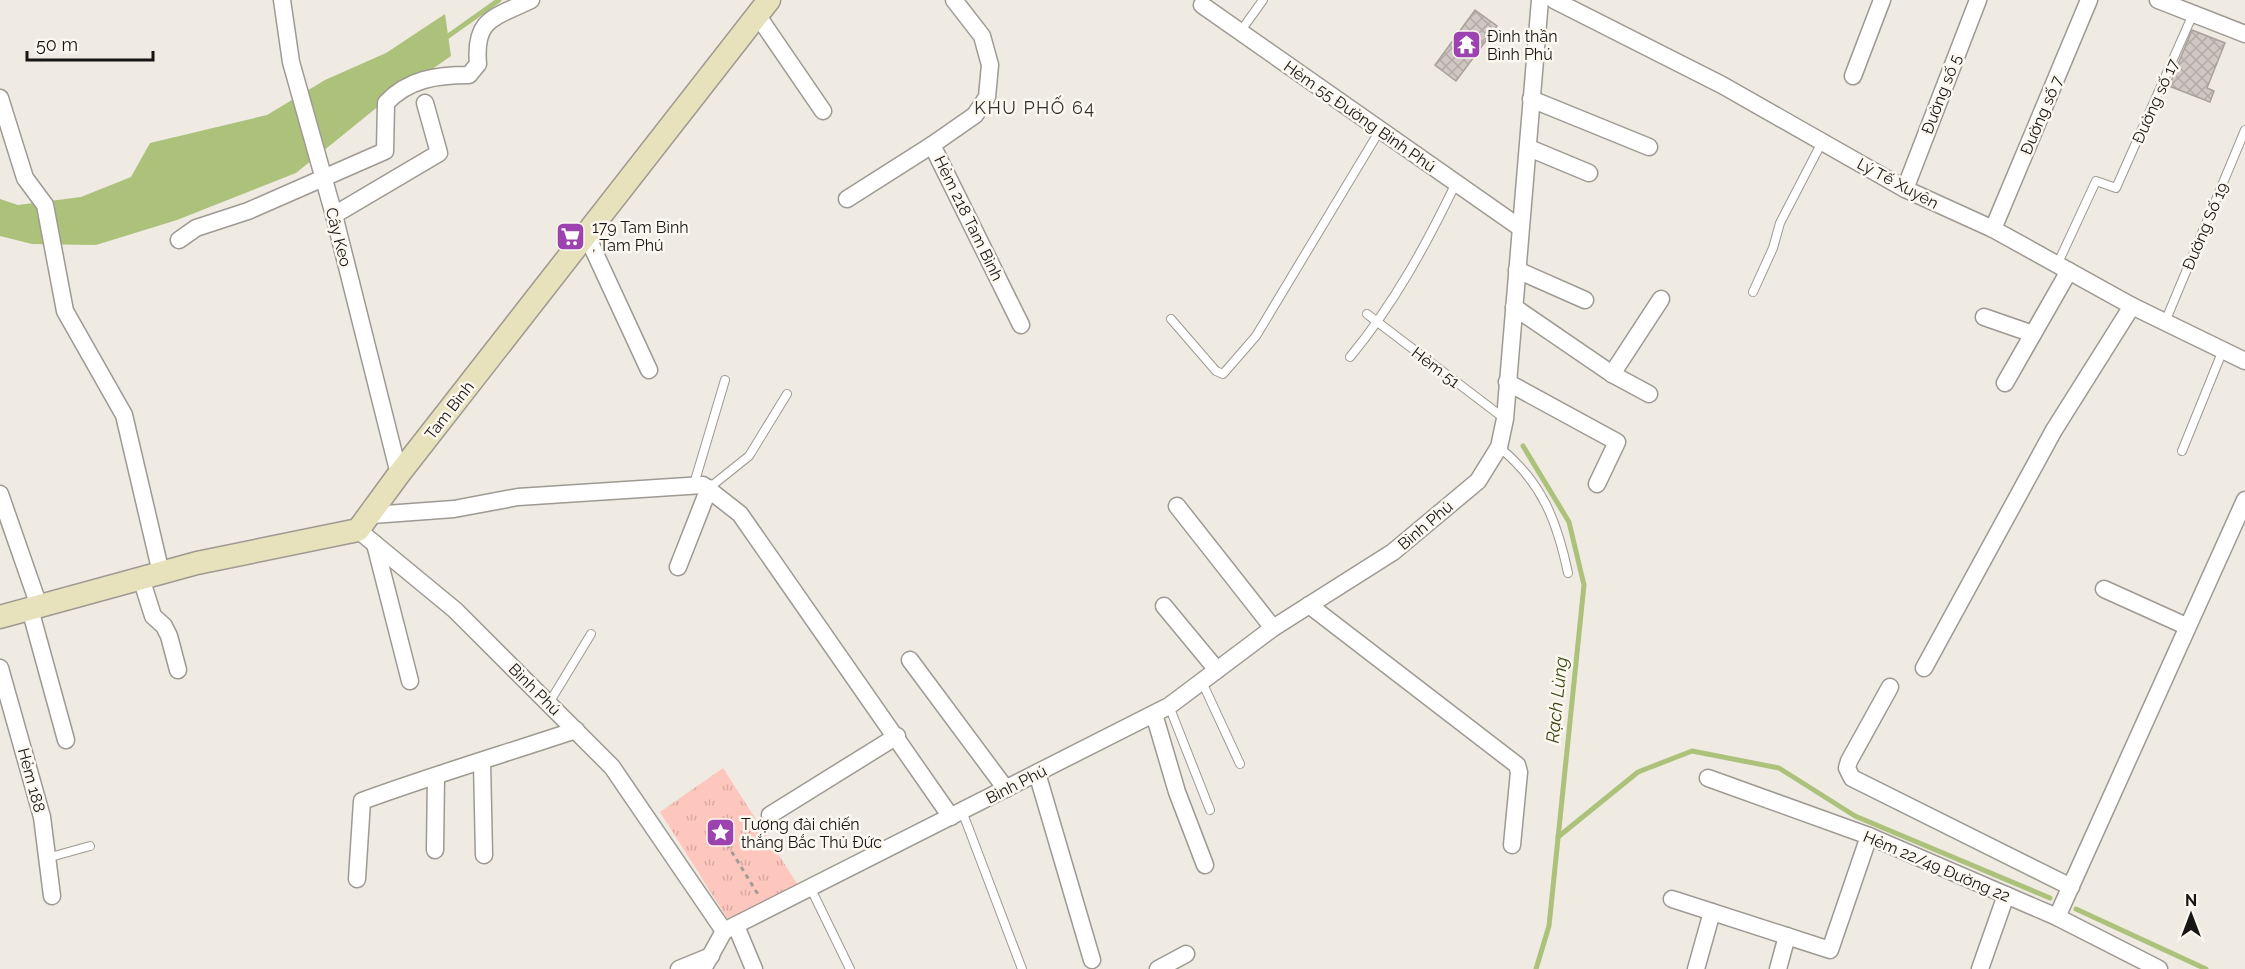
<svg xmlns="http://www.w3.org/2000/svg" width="2245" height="969" font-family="Raleway,sans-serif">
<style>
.park{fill:url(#park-tufts)}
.water{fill:#acc27b}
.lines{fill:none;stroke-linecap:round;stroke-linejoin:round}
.stream{stroke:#acc27b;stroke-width:5}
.building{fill:url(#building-cross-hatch);stroke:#a8a09b;stroke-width:1.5}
.lane-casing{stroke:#9e9992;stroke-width:10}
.street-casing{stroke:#9e9992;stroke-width:19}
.secondary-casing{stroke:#9e9992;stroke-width:25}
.path{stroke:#a19d97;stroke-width:3;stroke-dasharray:4.5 4.5;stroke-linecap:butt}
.lane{stroke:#fff;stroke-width:8}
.street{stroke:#fff;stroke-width:16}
.secondary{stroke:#e7e1bc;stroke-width:22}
.labels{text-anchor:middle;stroke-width:5;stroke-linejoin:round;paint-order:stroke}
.poi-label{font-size:16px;fill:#181614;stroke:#fcf7ef;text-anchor:start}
.street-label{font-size:16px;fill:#181614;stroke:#fcf7ef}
.neighbourhood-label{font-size:18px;letter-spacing:1.5px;fill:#332f29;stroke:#fcf7ef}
.water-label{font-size:18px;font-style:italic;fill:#3a4815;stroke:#fcf7ef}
</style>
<defs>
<pattern id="park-tufts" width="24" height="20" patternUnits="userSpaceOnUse" patternTransform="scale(1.5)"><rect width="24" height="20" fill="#fdc7be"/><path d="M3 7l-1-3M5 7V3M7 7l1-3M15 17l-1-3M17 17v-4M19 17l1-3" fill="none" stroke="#d8aaa2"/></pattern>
<pattern id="building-cross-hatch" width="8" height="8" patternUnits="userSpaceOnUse" patternTransform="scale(1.5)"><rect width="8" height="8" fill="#d0c7c2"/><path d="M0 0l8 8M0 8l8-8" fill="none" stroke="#b2aaa6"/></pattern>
</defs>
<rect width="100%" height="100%" fill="#efeae2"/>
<!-- park -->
<polygon class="park" points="723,768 798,885 734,919 727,918 660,812"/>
<!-- water -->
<polygon class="water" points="445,14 451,56 375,109 296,173 177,220 96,245 32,244 0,236 0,199 18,205 81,197 131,177 150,143 267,115 325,80 386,53"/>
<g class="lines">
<!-- stream -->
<g class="stream">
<polyline points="444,39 499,0"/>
<polyline points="1523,446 1569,522 1584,585 1549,926 1536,969"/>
<polyline points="1558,837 1638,772 1692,751 1779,768 1855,816 2050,898"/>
<polyline points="2076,909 2206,969"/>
</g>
</g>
<!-- building -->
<g class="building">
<polygon points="1475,10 1497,26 1456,81 1435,65"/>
<polygon points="2192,30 2225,43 2207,88 2214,91 2210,102 2169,86"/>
</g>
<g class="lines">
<defs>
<g id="lane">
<polyline points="1240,32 1263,0"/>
<polyline points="2057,265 2096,181 2116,188 2193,14"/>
<polyline points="1753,292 1773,248 1780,223 1822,142"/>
<polyline points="1367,314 1505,419"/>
<polyline points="1171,319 1216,371 1223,374 1256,336 1380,130"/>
<polyline points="2165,322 2245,130"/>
<path d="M 1350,357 C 1394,304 1426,245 1456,183"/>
<path d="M 1499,447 C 1542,482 1557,521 1568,573"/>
<polyline points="2182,451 2223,350"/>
<polyline points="694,484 725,380"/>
<polyline points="709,488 749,456 787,394"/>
<polyline points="1202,682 1240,764"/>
<polyline points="549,703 591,634"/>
<polyline points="1169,706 1210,810"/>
<polyline points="962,811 1022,969"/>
<polyline points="47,858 90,846"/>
<polyline points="811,889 850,969"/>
</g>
<g id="street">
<polyline points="282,0 291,62 334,215 399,474"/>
<polyline points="954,0 982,36 990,65 987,97 975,115 932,145 1021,325"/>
<polyline points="1554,0 1722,85 1905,189 1993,229 2132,306 2245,361"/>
<polyline points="2158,0 2245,34"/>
<polyline points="1202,5 1519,227"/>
<polyline points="758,16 823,111"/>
<polyline points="1853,76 1882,0"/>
<polyline points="0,98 25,178 45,205 65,311 124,415 161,573"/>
<polyline points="1531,99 1649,147"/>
<polyline points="1529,148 1589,173"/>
<polyline points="1905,189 1978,0"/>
<polyline points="847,199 932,145"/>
<polyline points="334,215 439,153 425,103"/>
<polyline points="1993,229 2089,0"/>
<polyline points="587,236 649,370"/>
<path d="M 179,240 L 196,228 L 248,211 L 385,151 L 386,103 C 408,79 437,75 469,75 L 478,64 C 474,18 494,18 531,0"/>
<polyline points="1517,270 1585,300"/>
<polyline points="1514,307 1612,374 1649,394"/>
<polyline points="1984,317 2033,334"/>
<polyline points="1612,374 1661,299"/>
<polyline points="1507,382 1617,442 1597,484"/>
<polyline points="2005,383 2069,271"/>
<polyline points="0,494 39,606"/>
<polyline points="1177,506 1273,628"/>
<polyline points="372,515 454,509 518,497 703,485 740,514 951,817"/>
<polyline points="358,530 455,610 612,767 724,931"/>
<polyline points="375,544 410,681"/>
<polyline points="678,567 709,488"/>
<polyline points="141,578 153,616 164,626 169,636 178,670"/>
<polyline points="2104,589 2186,626"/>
<polyline points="1309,605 1517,765 1519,772 1512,845"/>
<polyline points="1164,606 1217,670"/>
<polyline points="30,609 66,740"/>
<polyline points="910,660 1006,789"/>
<polyline points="0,668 42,817 52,896"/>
<polyline points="1924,668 2054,430 2132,306"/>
<polyline points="1890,687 1849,761 1847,768 1852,778 2071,887"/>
<polyline points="1154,714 1177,792 1205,865"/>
<polyline points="482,762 484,855"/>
<polyline points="1037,773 1092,960"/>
<polyline points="1708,778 1869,836 2057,917 2159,969"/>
<polyline points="770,815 897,736"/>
<polyline points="435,850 436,776"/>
<path d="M 357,879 L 362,801 C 433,775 504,754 576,730"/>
<polyline points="1672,899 1830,950 1869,836"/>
<polyline points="2057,917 2245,500"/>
<polyline points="736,926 754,969"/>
<polyline points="724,931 1169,706 1273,628 1393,552 1478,481 1499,447 1505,419 1540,0"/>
<polyline points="679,969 711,956"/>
<polyline points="703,969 724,931"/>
<polyline points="1158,969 1186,954"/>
<polyline points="1696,969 1712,912"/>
<polyline points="1778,969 1787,936"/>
<polyline points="1980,969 2006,895"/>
</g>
<polyline id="secondary" points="0,617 197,563 358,530 399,474 769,0"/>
</defs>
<!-- lane casing -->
<use href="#lane" class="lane-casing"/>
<!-- street casing -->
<use href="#street" class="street-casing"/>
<!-- secondary casing -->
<use href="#secondary" class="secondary-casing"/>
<!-- path -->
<polyline class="path" points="727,844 759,896"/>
<!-- lane -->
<use href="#lane" class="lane"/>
<!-- street -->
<use href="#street" class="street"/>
<!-- secondary -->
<use href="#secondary" class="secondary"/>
</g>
<!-- icons -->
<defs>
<symbol id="temple-square" viewBox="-11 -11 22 22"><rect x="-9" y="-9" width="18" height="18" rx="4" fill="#9c43af" stroke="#fcf7ef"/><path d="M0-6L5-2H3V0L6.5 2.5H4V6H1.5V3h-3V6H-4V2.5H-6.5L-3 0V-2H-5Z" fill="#fff"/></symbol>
<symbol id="supermarket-square" viewBox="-11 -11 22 22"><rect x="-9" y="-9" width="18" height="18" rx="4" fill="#9c43af" stroke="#fcf7ef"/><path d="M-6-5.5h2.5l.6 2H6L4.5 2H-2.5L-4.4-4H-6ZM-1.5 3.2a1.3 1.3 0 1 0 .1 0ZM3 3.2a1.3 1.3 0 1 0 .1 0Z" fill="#fff"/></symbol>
<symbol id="sight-square" viewBox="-11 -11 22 22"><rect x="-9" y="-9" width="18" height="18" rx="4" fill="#9c43af" stroke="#fcf7ef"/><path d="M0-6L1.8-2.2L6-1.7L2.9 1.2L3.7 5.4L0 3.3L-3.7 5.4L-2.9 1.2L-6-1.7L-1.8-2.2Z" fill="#fff"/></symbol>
</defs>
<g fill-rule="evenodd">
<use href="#temple-square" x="1450" y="28" width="33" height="33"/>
<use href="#supermarket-square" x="554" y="220" width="33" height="33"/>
<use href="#sight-square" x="704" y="816" width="33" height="33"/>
</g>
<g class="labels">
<!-- poi labels -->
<g class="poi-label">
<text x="1487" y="42">Đình thần<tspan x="1487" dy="18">Bình Phú</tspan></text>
<text x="592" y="233">179 Tam Bình<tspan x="592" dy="18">, Tam Phú</tspan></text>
<text x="741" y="830">Tượng đài chiến<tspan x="741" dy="18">thắng Bắc Thủ Đức</tspan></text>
</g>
<!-- street labels -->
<g class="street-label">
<text transform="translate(1941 94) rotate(-69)" y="6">Đường số 5</text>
<text transform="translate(2155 101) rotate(-66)" y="6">Đường số 17</text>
<text transform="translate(2041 115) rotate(-67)" y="6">Đường số 7</text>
<text transform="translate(1360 116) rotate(35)" y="6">Hẻm 55 Đường Bình Phú</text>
<text transform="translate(1898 183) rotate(28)" y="6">Lý Tế Xuyên</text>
<text transform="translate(969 218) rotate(64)" y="6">Hẻm 218 Tam Bình</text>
<text transform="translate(2205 226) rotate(-67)" y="6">Đường Số 19</text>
<text transform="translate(339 237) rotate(75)" y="6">Cây Keo</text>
<text transform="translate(1436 367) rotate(37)" y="6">Hẻm 51</text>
<text transform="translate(449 410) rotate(-52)" y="6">Tam Bình</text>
<text transform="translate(1425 525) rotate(-40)" y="6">Bình Phú</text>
<text transform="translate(535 689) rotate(45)" y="6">Bình Phú</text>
<text transform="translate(32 780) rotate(75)" y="6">Hẻm 188</text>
<text transform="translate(1016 784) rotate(-27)" y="6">Bình Phú</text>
<text transform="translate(1937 866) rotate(23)" y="6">Hẻm 22/49 Đường 22</text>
</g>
<!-- neighbourhood labels -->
<g class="neighbourhood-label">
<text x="1035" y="114">KHU PHỐ 64</text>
</g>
<!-- water labels -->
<g class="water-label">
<text transform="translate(1557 700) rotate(-84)" y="6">Rạch Lùng</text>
</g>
</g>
<!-- north arrow -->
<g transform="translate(2191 915)" stroke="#fcf7ef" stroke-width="4.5" paint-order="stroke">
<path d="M0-4.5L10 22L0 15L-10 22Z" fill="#181614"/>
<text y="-9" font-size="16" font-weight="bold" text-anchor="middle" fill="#181614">N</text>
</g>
<!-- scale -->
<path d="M27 51v9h126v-9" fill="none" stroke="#181614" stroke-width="3"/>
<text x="36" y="51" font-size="18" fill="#181614" stroke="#fcf7ef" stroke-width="4.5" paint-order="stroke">50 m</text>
</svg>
